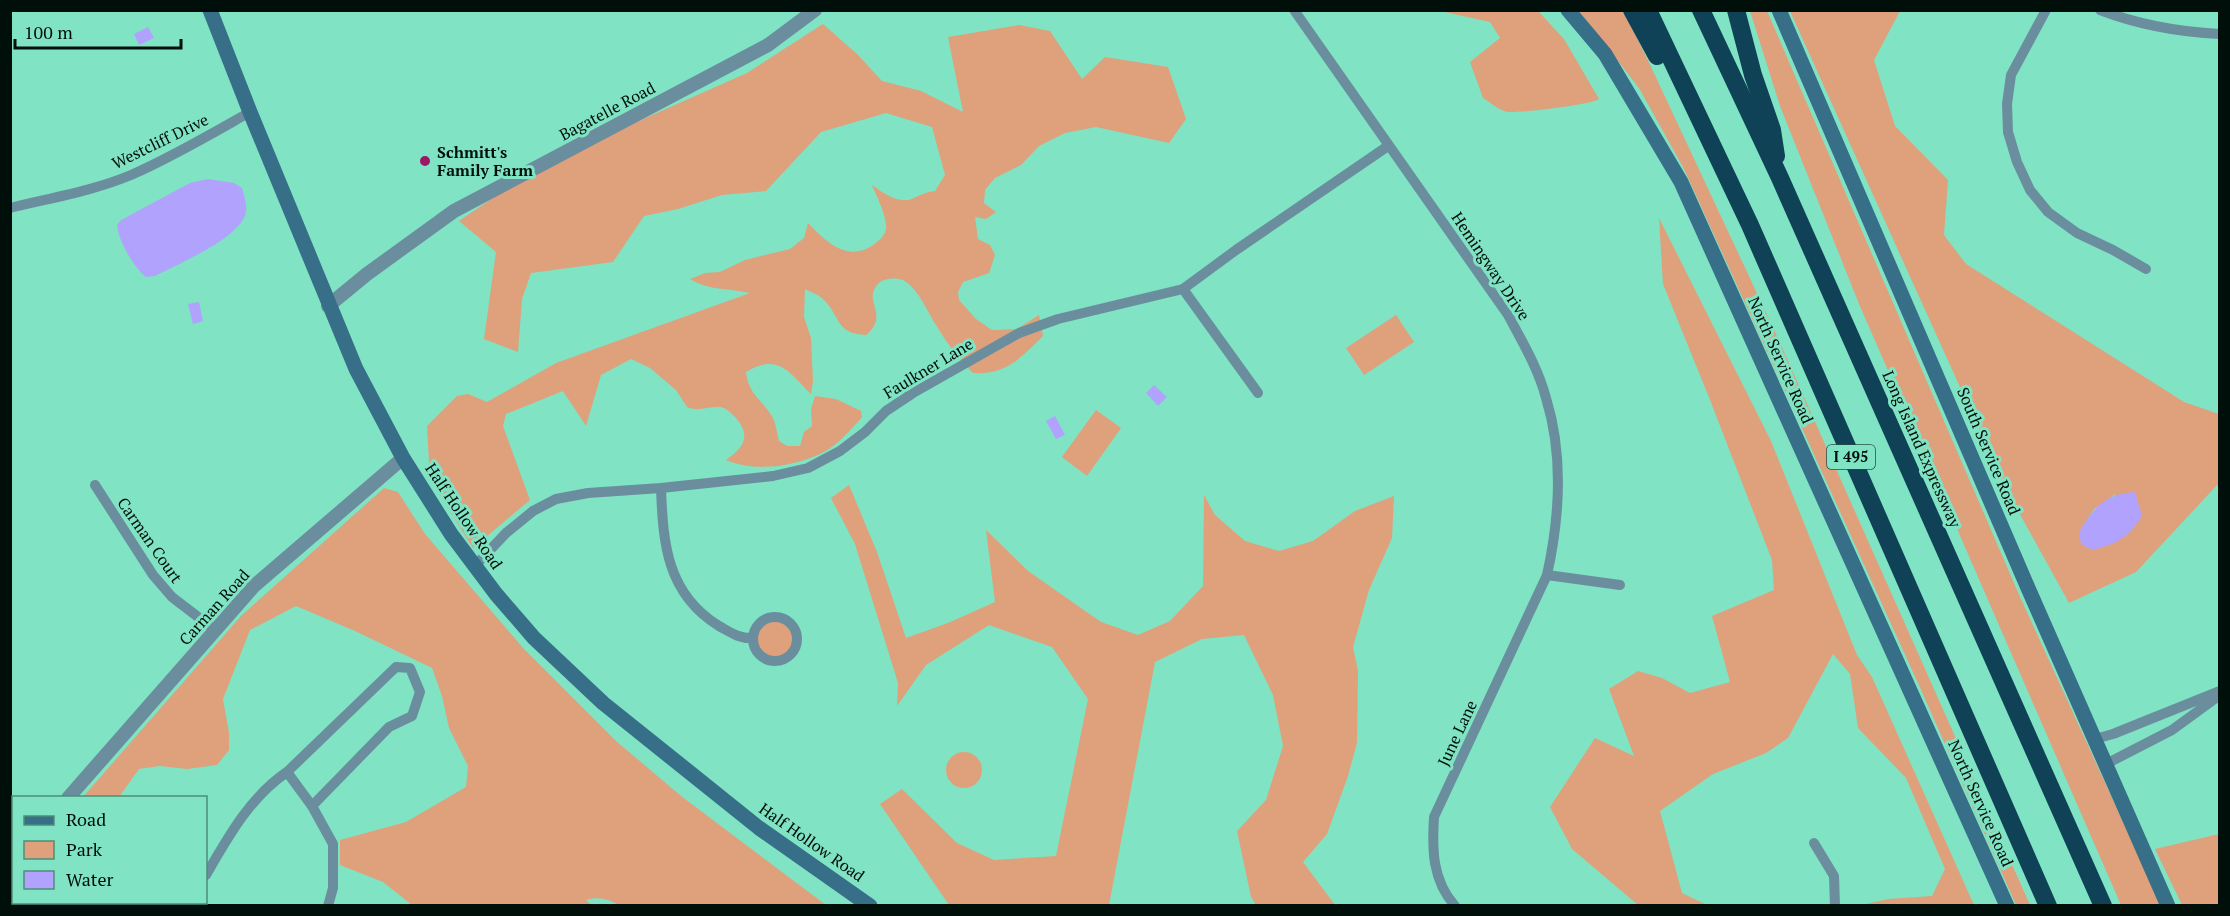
<svg xmlns="http://www.w3.org/2000/svg" width="2230" height="916" font-family="'PT Serif',serif">
<style>
.green{fill:#dfa07c;fill-rule:evenodd}
.water{fill:#b1a2fd}
.lines{fill:none;stroke-linecap:round;stroke-linejoin:round}
.minor{stroke:#6b8e9f;stroke-width:10}
.tertiary{stroke:#6b8e9f;stroke-width:14}
.secondary{stroke:#376e88;stroke-width:15}
.motorway{stroke:#0f4257;stroke-width:18}
.poi-dot{fill:#9d1767;stroke:#80e3c3;stroke-width:2}
.labels{text-anchor:middle;stroke-width:6;stroke-linejoin:round;paint-order:stroke}
.shield{fill:#80e3c3;stroke:#264f41;stroke-width:1.5}
.shield-label{font-size:15px;font-weight:bold;fill:#000f09}
.street-label{font-size:16px;fill:#000f09;stroke:#80e3c3}
.poi-label{font-size:16px;font-weight:bold;fill:#000f09;stroke:#80e3c3;text-anchor:start}
</style>
<rect width="100%" height="100%" fill="#80e3c3"/>
<!-- green -->
<g class="green">
<path d="M 1440,11 L 1538,11 L 1564,39 L 1599,99 C 1590,105 1521,113 1508,112 C 1500,111 1490,102 1483,98 L 1470,62 L 1500,38 L 1490,22 Z"/>
<polygon points="1579,11 1623,11 1645,54 1776,334 2030,905 2016,905 1922,692 1684,169 1639,88"/>
<polygon points="1750,11 1767,11 2020,597 2161,905 2121,905 1859,304 1780,106"/>
<path d="M 1790,11 L 1900,11 L 1874,60 L 1895,126 L 1948,180 L 1944,235 L 1966,264 L 2184,402 L 2219,414 L 2219,483 L 2136,572 L 2069,603 L 2006,489 ZM 2117,493 L 2079,532 L 2094,509 Z"/>
<path d="M 823,24 L 858,55 L 882,81 L 921,91 L 963,112 L 948,37 L 1019,25 L 1050,31 L 1082,79 L 1105,57 L 1168,67 L 1186,119 L 1169,143 L 1096,127 L 1065,133 L 1039,146 L 1021,165 L 995,178 L 985,190 L 984,203 L 996,212 L 986,219 L 975,217 L 978,239 L 990,245 L 995,255 L 989,273 L 963,282 L 958,292 L 959,300 L 976,319 L 992,330 L 1017,329 L 1039,315 L 1043,336 C 1021,358 1006,375 973,373 C 959,359 946,342 936,325 C 927,311 918,288 903,280 C 895,277 882,278 877,285 C 863,302 890,315 866,335 C 835,334 841,316 823,299 C 819,295 811,292 805,289 L 804,317 L 811,338 L 813,381 L 811,394 C 790,373 778,352 746,372 C 749,396 762,399 773,418 C 776,424 777,434 779,441 L 787,446 L 800,446 L 804,432 L 812,426 L 811,409 L 815,396 L 836,399 L 861,411 L 862,417 C 850,431 837,446 820,454 C 792,467 755,472 726,460 C 743,448 752,437 736,418 C 732,414 727,408 720,407 C 708,406 699,412 687,407 L 676,390 L 650,368 L 631,359 L 601,375 L 586,426 L 563,391 L 506,414 L 503,426 L 530,500 L 473,548 L 430,480 L 427,426 L 457,396 L 468,394 L 487,402 L 556,363 L 750,293 C 730,288 709,291 690,279 L 705,273 L 720,272 L 745,260 L 790,249 L 804,238 L 808,223 C 828,244 851,265 878,241 C 883,237 887,231 886,225 C 885,212 877,197 872,185 C 884,193 897,204 912,199 C 920,195 926,192 935,191 L 945,175 L 932,127 L 886,113 L 821,132 L 766,191 L 722,195 L 678,209 L 644,216 L 613,262 L 531,273 L 522,299 L 518,352 L 484,339 L 496,252 L 459,221 L 544,163 L 747,73 Z"/>
<polygon points="1659,218 1771,441 1857,655 1872,677 1974,905 1862,905 1888,899 1932,896 1945,869 1906,778 1858,728 1850,674 1833,654 1788,738 1766,753 1713,774 1660,811 1682,893 1707,905 1638,905 1572,849 1550,807 1595,738 1634,756 1609,689 1638,671 1662,678 1690,693 1730,682 1712,616 1774,590 1772,560 1710,400 1663,284"/>
<polygon points="1396,315 1414,342 1364,375 1346,348"/>
<polygon points="1096,410 1121,428 1087,476 1062,457"/>
<polygon points="849,485 877,552 906,638 948,623 995,602 986,530 1028,571 1101,622 1138,635 1170,621 1203,586 1204,495 1215,515 1245,541 1279,551 1313,541 1355,511 1394,496 1392,538 1369,590 1353,647 1358,671 1357,743 1348,776 1327,834 1303,862 1335,905 1256,905 1251,897 1237,831 1266,800 1283,746 1273,695 1244,635 1202,639 1155,662 1109,905 949,905 880,804 902,789 957,843 994,860 1056,856 1088,699 1052,647 989,625 926,665 897,706 898,683 855,544 831,498"/>
<path d="M 384,488 L 398,492 L 425,534 L 524,649 L 616,741 L 681,796 L 826,905 L 620,906 C 610,899 598,896 586,900 L 592,906 L 412,905 L 383,882 L 340,865 L 340,840 L 406,822 L 466,787 L 468,766 L 449,728 L 442,696 L 432,668 L 355,631 L 296,606 L 250,630 L 223,699 L 229,733 L 229,750 L 217,765 L 187,769 L 160,766 L 139,769 L 119,797 L 83,797 L 241,616 Z"/>
<circle cx="775" cy="639" r="20"/>
<circle cx="964" cy="770" r="18"/>
<polygon points="2219,834 2219,905 2182,905 2155,849"/>
<polygon points="13,878 14,902 100,902 103,905 11,905 11,882"/>
</g>
<!-- water -->
<g class="water">
<polygon points="148,27 154,38 139,45 134,34"/>
<path d="M 208,179 L 234,183 L 242,188 C 244,195 247,204 246,212 C 241,238 178,264 155,276 L 146,277 C 134,268 118,240 117,225 L 121,220 L 190,183 Z"/>
<polygon points="199,302 203,321 193,324 188,304"/>
<polygon points="1154,385 1167,397 1158,406 1146,393"/>
<polygon points="1055,416 1065,435 1056,439 1046,421"/>
<path d="M 2135,492 L 2142,516 C 2127,539 2118,543 2092,550 L 2081,544 L 2079,532 C 2094,508 2104,494 2135,492 Z"/>
</g>
<g class="lines">
<!-- minor -->
<g class="minor">
<path d="M 1294,10 L 1508,315 C 1522,341 1538,368 1546,398 C 1564,456 1560,516 1547,575 L 1434,817 C 1432,849 1432,880 1455,906"/>
<polyline points="2046,10 2011,75 2007,104 2008,132 2017,162 2030,190 2048,212 2077,233 2113,250 2146,269"/>
<path d="M 2100,10 C 2139,25 2179,32 2220,34"/>
<path d="M 10,208 C 50,198 93,191 131,175 C 172,157 211,134 250,112"/>
<polyline points="1183,289 1258,393"/>
<polyline points="95,485 153,575 172,597 215,630"/>
<path d="M 661,488 C 663,544 667,594 719,626 C 730,632 739,639 753,638"/>
<polyline points="475,566 506,533 533,511 556,499 588,493 661,488 773,476 808,468 840,451 865,432 886,411 913,393 1019,333 1058,319 1183,289 1236,250 1388,146"/>
<polyline points="1547,575 1620,585"/>
<circle cx="775" cy="639" r="22"/>
<polyline points="2095,739 2113,734 2220,691"/>
<polyline points="2106,764 2172,730 2220,695"/>
<polyline points="287,772 312,806 333,844 333,888 328,906"/>
<polyline points="1814,843 1834,876 1835,906"/>
<path d="M 206,875 C 228,837 250,797 287,772 L 396,667 L 410,668 L 420,692 L 412,716 L 389,727 L 312,806"/>
<polyline points="189,906 190,902"/>
</g>
<!-- tertiary -->
<g class="tertiary">
<polyline points="328,306 367,274 454,211 768,45 815,10"/>
<polyline points="68,798 254,586 403,458"/>
<polyline points="10,862 14,859"/>
</g>
<!-- secondary -->
<g class="secondary">
<polyline points="210,10 250,112 356,369 403,458 451,534 496,594 534,638 603,703 759,828 870,906"/>
<polyline points="1568,10 1605,54 1681,182 2007,906"/>
<polyline points="1779,10 2028,588 2168,906"/>
</g>
<!-- motorway -->
<g class="motorway">
<polyline points="1632,10 1657,56"/>
<polyline points="1648,10 1750,225 2048,906"/>
<polyline points="1701,10 1780,178 2103,906"/>
<polyline points="1736,10 1753,75 1772,130 1776,156"/>
</g>
</g>
<!-- markers -->
<circle class="poi-dot" cx="425" cy="161" r="6"/>
<g class="labels">
<!-- shield labels -->
<rect class="shield" x="1827" y="445" width="48" height="24" rx="4.5"/>
<g class="shield-label">
<text x="1851" y="462">I 495</text>
</g>
<!-- street labels -->
<g class="street-label">
<text transform="translate(607 111) rotate(-28)" y="6">Bagatelle Road</text>
<text transform="translate(160 141) rotate(-26)" y="6">Westcliff Drive</text>
<text transform="translate(1491 266) rotate(56)" y="6">Hemingway Drive</text>
<text transform="translate(1781 360) rotate(66)" y="6">North Service Road</text>
<text transform="translate(928 368) rotate(-31)" y="6">Faulkner Lane</text>
<text transform="translate(1922 449) rotate(66)" y="6">Long Island Expressway</text>
<text transform="translate(1989 451) rotate(67)" y="6">South Service Road</text>
<text transform="translate(464 516) rotate(56)" y="6">Half Hollow Road</text>
<text transform="translate(150 540) rotate(55)" y="6">Carman Court</text>
<text transform="translate(214 607) rotate(-48)" y="6">Carman Road</text>
<text transform="translate(1457 733) rotate(-65)" y="6">June Lane</text>
<text transform="translate(1981 803) rotate(66)" y="6">North Service Road</text>
<text transform="translate(812 842) rotate(35)" y="6">Half Hollow Road</text>
</g>
<!-- poi labels -->
<g class="poi-label">
<text x="437" y="158">Schmitt's<tspan x="437" dy="18">Family Farm</tspan></text>
</g>
</g>
<!-- border -->
<rect width="2230" height="916" fill="none" stroke="#000f09" stroke-width="24"/>
<!-- legend -->
<rect x="12" y="796" width="195" height="108" fill="#80e3c3" stroke="#4d8e79" stroke-width="1.5"/>
<rect x="24" y="816" width="30" height="9" fill="#376e88" stroke="#4d8e79" stroke-width="1.5"/>
<text x="66" y="826" font-size="18" fill="#000f09">Road</text>
<rect x="24" y="841" width="30" height="18" fill="#dfa07c" stroke="#4d8e79" stroke-width="1.5"/>
<text x="66" y="856" font-size="18" fill="#000f09">Park</text>
<rect x="24" y="871" width="30" height="18" fill="#b1a2fd" stroke="#4d8e79" stroke-width="1.5"/>
<text x="66" y="886" font-size="18" fill="#000f09">Water</text>
<!-- scale -->
<path d="M15 39v9h166v-9" fill="none" stroke="#000f09" stroke-width="3"/>
<text x="24" y="39" font-size="18" fill="#000f09" stroke="#80e3c3" stroke-width="4.5" paint-order="stroke">100 m</text>
</svg>
